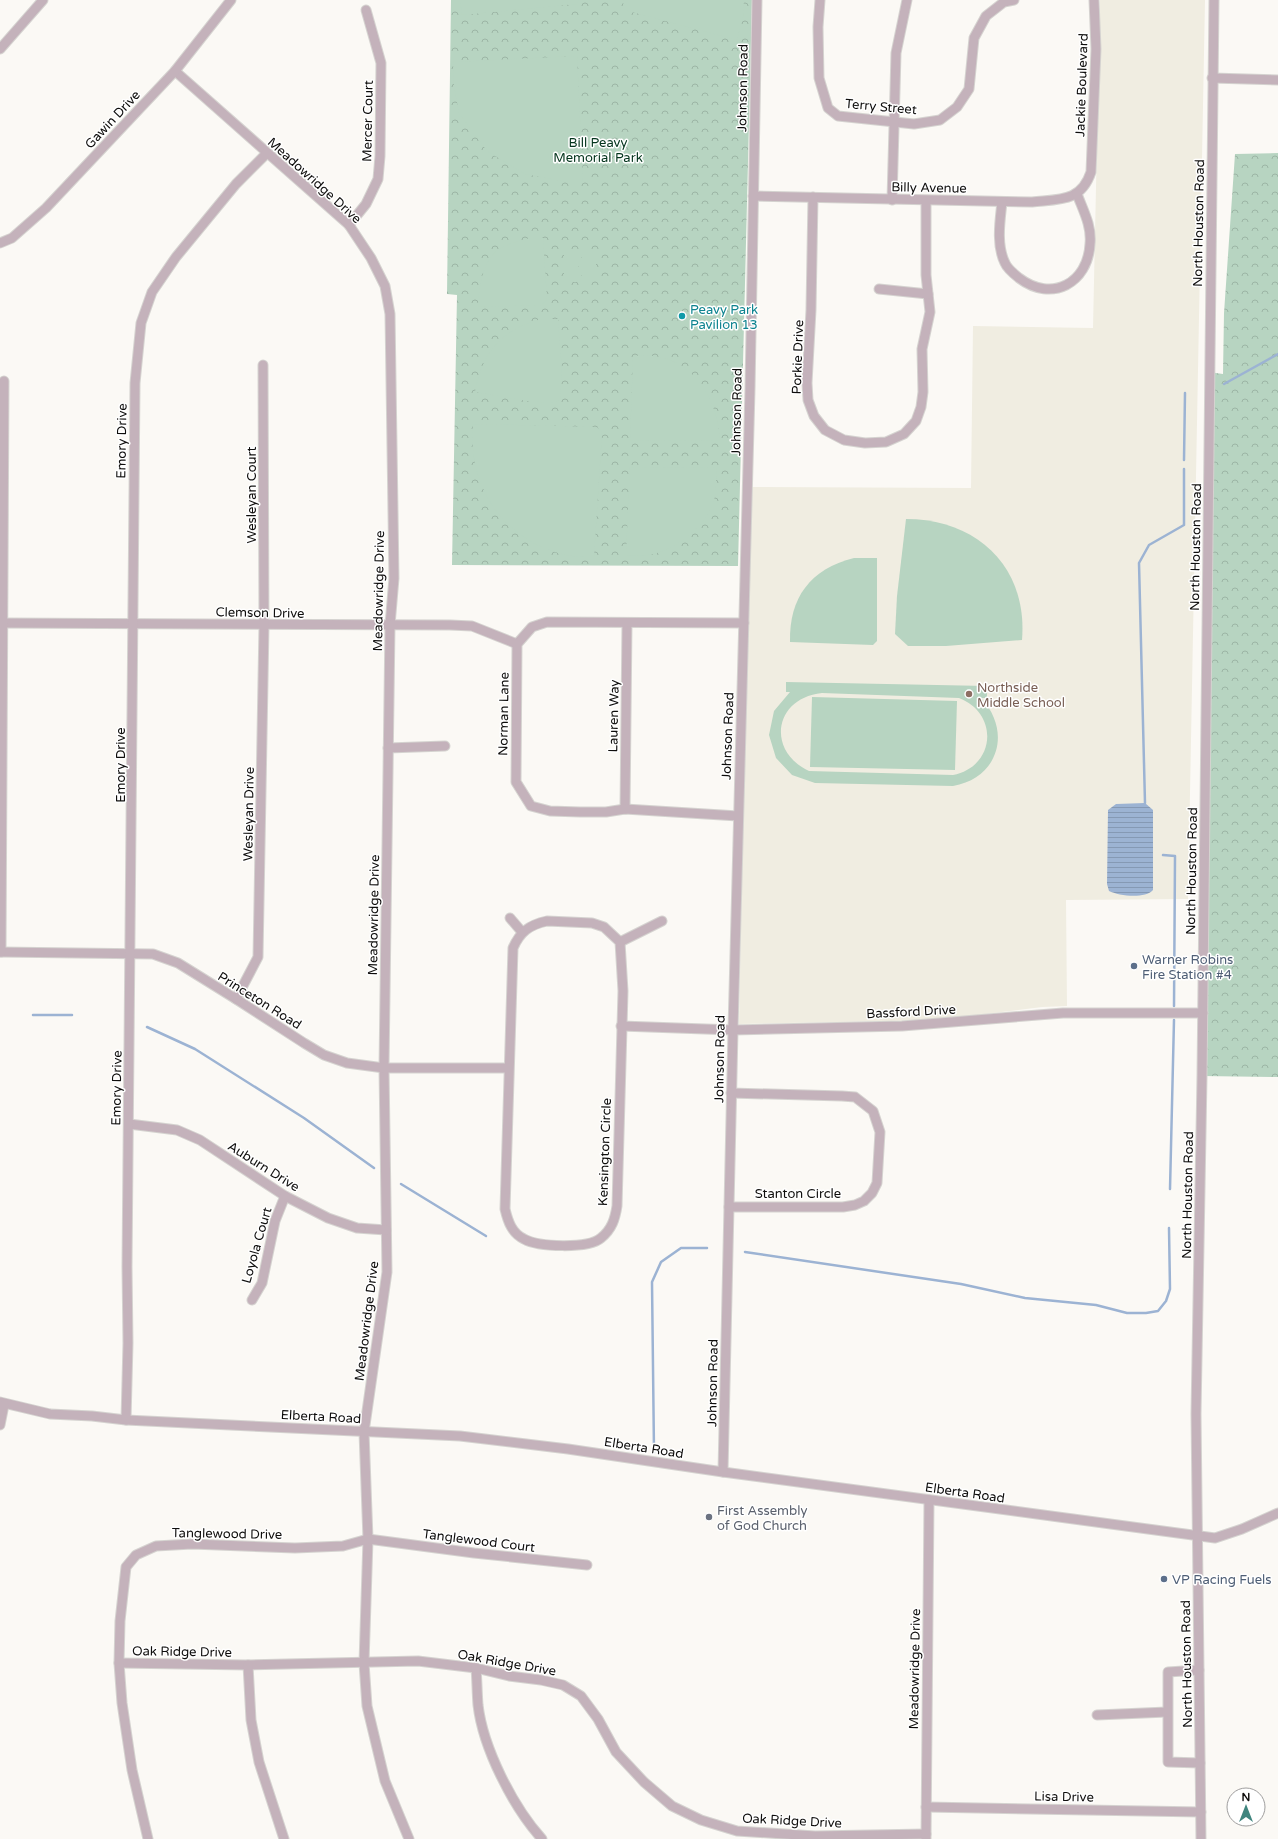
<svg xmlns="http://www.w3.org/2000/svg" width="1278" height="1839" font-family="'Varela Round',sans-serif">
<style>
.built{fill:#f0ede1}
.forest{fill:url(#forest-crowns)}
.pitch{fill:#b7d4c1;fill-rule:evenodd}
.water{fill:url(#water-rules)}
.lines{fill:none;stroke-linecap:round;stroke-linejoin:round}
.stream{stroke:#9cb3d3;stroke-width:2.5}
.minor-casing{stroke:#d5d3d0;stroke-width:11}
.minor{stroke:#c4b2bb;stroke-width:9}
.culture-dot{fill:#0f9aa8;stroke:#fff;stroke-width:1.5}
.education-dot{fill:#8d6e63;stroke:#fff;stroke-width:1.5}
.service-dot{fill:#5c6f8a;stroke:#fff;stroke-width:1.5}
.worship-dot{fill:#6b7280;stroke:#fff;stroke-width:1.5}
.labels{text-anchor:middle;stroke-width:3;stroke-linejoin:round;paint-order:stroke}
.street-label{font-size:13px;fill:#0e0d0c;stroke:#fff}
.park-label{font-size:13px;fill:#03341c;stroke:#fff}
.culture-label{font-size:13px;fill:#0d838f;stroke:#fff;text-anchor:start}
.education-label{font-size:13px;fill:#785e54;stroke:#fff;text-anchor:start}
.service-label{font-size:13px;fill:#4e5e75;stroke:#fff;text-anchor:start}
.worship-label{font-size:13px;fill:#5b616d;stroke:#fff;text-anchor:start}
</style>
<defs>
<pattern id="forest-crowns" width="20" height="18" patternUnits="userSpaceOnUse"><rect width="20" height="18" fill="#b7d4c1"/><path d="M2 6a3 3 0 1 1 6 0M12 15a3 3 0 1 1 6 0" fill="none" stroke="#9cb5a5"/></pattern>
<pattern id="water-rules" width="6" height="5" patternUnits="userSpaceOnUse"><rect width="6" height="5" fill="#9cb3d3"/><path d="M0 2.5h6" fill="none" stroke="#8599b4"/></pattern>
</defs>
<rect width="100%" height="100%" fill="#fbf9f5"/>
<!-- built -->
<polygon class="built" points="1100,0 1205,0 1188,899 1066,900 1067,1006 1042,1007 937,1020 739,1024 750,487 971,488 973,326 1093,328"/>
<!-- forest -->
<g class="forest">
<polygon points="451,0 752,0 738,566 452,565 457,295 447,294"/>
<polygon points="1278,153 1278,1077 1202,1076 1209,372 1223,374 1224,313 1235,154"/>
</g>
<!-- pitch -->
<g class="pitch">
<polygon points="460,0 579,0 577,4 462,15"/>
<polygon points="624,0 744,0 743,17 737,40 628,11 623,3"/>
<polygon points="577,56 583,181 561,181 525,174 487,151 459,113 454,86 453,62"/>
<path d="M 530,238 L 543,238 L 547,299 L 542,305 L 478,307 C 479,288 482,259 501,248 C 509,243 521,241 530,238 Z"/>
<rect x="564" y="251" width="14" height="31"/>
<rect x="582" y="251" width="14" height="30"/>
<path d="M 542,319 L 558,319 L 562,371 L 560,399 L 555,403 L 527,401 L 475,392 C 482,352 502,329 542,319 Z"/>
<path d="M 649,355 C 656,357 664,357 670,360 C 703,374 718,407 720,440 L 630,441 L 633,356 Z"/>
<path d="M 473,424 L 597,427 L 602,433 L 594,557 C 585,557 575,557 566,555 C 504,541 467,487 473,424 Z"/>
<path d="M 630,467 L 717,468 C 716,477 716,487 715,496 C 710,524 675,551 648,555 C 641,556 633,555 626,555 Z"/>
<path d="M 906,519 C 977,519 1028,567 1022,640 L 946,646 L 908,646 L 895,634 L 897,596 Z"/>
<path d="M 854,558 L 877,558 L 877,641 L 873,645 L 790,642 C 789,598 810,569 854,558 Z"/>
<path d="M 786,682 L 987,686 L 987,698 L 981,698 C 1012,731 999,778 953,786 L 815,783 L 792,775 L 776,758 L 769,735 L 774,711 L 790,692 L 786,692 ZM 822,693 L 959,698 C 1000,714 995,767 953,775 L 809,771 C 766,751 774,698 822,693 Z"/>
<polygon points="812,697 957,701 955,770 810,767"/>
</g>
<!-- water -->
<path class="water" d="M 1145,803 L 1153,810 L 1153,890 C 1145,899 1119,896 1109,891 L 1107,884 L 1108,810 L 1116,804 Z"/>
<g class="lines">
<!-- stream -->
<g class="stream">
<polyline points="1224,384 1278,354"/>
<polyline points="1184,460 1185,393"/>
<polyline points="1145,803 1139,563 1149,545 1184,525 1184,469"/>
<polyline points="1163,855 1175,856 1174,1006"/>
<polyline points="33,1015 72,1015"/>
<polyline points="147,1027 195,1049 304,1118 374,1168"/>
<polyline points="401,1184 486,1236"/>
<polyline points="1170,1189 1174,1020"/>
<polyline points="745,1252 961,1284 1025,1298 1096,1305 1127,1313 1146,1313 1158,1311 1166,1301 1170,1289 1169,1228"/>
<polyline points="654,1452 652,1282 661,1262 681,1248 707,1248"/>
</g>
<defs>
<g id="minor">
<polyline points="820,0 818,27 819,78 828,108 838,116 914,124 940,120 957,107 969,89 974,38 986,16 1004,2 1014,0"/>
<polyline points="0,49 43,0"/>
<polyline points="175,71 349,225 371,258 385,286 390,314 394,578 390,625 384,1068 387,1272 364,1432 368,1539 364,1663 367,1706 385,1781 409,1839"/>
<polyline points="1212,78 1278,80"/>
<path d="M 753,196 L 1032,202 C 1060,199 1081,202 1091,172 L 1096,49 L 1094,0"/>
<polyline points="813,197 811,310 807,383 808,400 814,416 825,430 844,440 865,443 886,442 904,434 916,421 921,407 923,392 922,349 930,312 926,275 926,201"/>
<polyline points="892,200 896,53 907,0"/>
<path d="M 1002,202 C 1000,221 996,245 1005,263 C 1007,268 1014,274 1019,278 C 1052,303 1088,283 1090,244 C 1092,226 1083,210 1077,194"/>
<polyline points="349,225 366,204 378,179 380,156 381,63 366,10"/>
<polyline points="0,243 12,238 46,208 175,71 231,0"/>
<polyline points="879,289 928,294"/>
<polyline points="0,623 450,625 472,626 517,644"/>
<polyline points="388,748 445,746"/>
<polyline points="625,809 627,623"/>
<polyline points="738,816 625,809 606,812 580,812 550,811 531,806 516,782 517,644 532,627 547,622 744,623"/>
<polyline points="510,918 522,932"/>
<path d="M 547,921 L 592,923 L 604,927 L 620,942 L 623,991 L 617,1206 C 615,1219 612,1229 601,1238 C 588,1249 538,1247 524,1239 C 512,1233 508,1222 505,1209 L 513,948 C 520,932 529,925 547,921 Z"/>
<polyline points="620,942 662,921"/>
<polyline points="0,952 153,954 178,963 236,999 304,1043 324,1055 347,1063 384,1068 508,1068"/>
<polyline points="1,952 4,381"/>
<polyline points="236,999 258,957 264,625 263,365"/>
<polyline points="621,1026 733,1030 902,1026 1063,1013 1203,1013"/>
<polyline points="129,1124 177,1130 200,1140 285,1196 328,1218 357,1228 386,1230"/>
<polyline points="729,1207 843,1207 855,1205 864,1201 872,1193 877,1183 880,1132 873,1111 855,1097 842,1096 731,1093"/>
<polyline points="252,1300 262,1283 275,1221 285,1196"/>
<polyline points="0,1402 50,1414 92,1416 126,1420 460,1436 568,1449 723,1472 1215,1538 1242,1529 1278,1513"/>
<polyline points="126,1420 128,1343 127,1267 135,383 141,323 152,292 176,257 236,184 267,153"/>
<polyline points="0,1425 4,1405"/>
<polyline points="723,1472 733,1030 750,389 757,0"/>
<polyline points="119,1663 248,1665 418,1661 476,1668 509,1676 541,1680 563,1685 581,1696 598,1719 616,1752 644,1782 672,1806 701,1820 737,1831 815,1836 926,1834"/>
<polyline points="248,1665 251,1720 259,1762 284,1839"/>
<path d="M 476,1668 C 477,1680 477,1692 478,1705 C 483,1748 513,1807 542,1839"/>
<polyline points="1199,1670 1168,1672 1168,1762 1200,1763"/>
<polyline points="1097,1715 1167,1712"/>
<polyline points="926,1807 1201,1812"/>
<polyline points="148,1839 132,1770 122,1703 119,1663 120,1621 126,1567 136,1555 156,1546 192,1544 295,1548 343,1546 368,1539 474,1553 587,1565"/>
<polyline points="926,1839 929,1500"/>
<polyline points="1201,1839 1196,1414 1202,1076 1214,0"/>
</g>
</defs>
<!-- minor casing -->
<use href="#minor" class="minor-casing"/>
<!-- minor -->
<use href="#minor" class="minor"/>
</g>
<!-- markers -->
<circle class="culture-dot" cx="682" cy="316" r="4"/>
<circle class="education-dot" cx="969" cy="694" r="4"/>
<g class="service-dot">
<circle cx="1134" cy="966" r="4"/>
<circle cx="1164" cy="1579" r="4"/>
</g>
<circle class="worship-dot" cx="709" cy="1517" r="4"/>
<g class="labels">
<!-- street labels -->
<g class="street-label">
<text transform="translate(1081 85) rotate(-88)" y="5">Jackie Boulevard</text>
<text transform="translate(742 88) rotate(-89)" y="5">Johnson Road</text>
<text transform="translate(881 106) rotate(5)" y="5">Terry Street</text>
<text transform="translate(112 119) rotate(-47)" y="5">Gawin Drive</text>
<text transform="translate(367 121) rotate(-89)" y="5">Mercer Court</text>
<text transform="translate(315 180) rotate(42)" y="5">Meadowridge Drive</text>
<text transform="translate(929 187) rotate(1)" y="5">Billy Avenue</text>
<text transform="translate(1198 223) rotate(-89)" y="5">North Houston Road</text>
<text transform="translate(797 357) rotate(-88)" y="5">Porkie Drive</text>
<text transform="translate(736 412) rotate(-89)" y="5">Johnson Road</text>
<text transform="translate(121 441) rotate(-89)" y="5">Emory Drive</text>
<text transform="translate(251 495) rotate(-90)" y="5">Wesleyan Court</text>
<text transform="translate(1195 547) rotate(-89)" y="5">North Houston Road</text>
<text transform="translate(378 591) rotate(-89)" y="5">Meadowridge Drive</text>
<text transform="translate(260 612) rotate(1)" y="5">Clemson Drive</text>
<text transform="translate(503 714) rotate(-89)" y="5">Norman Lane</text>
<text transform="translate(613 716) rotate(-89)" y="5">Lauren Way</text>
<text transform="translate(727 736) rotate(-88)" y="5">Johnson Road</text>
<text transform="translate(120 765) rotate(-90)" y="5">Emory Drive</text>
<text transform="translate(248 814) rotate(-89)" y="5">Wesleyan Drive</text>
<text transform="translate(1191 871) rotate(-89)" y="5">North Houston Road</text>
<text transform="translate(373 915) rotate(-89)" y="5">Meadowridge Drive</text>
<text transform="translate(260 1000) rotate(32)" y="5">Princeton Road</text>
<text transform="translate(911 1011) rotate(-3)" y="5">Bassford Drive</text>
<text transform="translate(719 1059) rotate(-89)" y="5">Johnson Road</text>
<text transform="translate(116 1088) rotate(-89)" y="5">Emory Drive</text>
<text transform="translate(604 1152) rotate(-88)" y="5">Kensington Circle</text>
<text transform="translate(264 1166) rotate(32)" y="5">Auburn Drive</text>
<text x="798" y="1198">Stanton Circle</text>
<text transform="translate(1187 1195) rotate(-89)" y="5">North Houston Road</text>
<text transform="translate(256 1245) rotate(-74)" y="5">Loyola Court</text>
<text transform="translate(366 1321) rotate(-83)" y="5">Meadowridge Drive</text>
<text transform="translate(712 1383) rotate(-89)" y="5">Johnson Road</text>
<text transform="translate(321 1416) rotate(3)" y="5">Elberta Road</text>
<text transform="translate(644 1447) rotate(9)" y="5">Elberta Road</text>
<text transform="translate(965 1492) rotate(8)" y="5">Elberta Road</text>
<text transform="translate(227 1533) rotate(1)" y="5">Tanglewood Drive</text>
<text transform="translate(479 1540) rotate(7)" y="5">Tanglewood Court</text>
<text transform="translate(182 1651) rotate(1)" y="5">Oak Ridge Drive</text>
<text transform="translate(507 1662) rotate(10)" y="5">Oak Ridge Drive</text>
<text transform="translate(1186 1664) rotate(-91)" y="5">North Houston Road</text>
<text transform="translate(914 1669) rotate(-89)" y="5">Meadowridge Drive</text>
<text transform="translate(1064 1796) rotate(1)" y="5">Lisa Drive</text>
<text transform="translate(792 1820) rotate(3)" y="5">Oak Ridge Drive</text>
</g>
<!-- park labels -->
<g class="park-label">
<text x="598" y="147">Bill Peavy<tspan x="598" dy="15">Memorial Park</tspan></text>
</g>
<!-- culture labels -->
<g class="culture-label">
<text x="690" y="314">Peavy Park<tspan x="690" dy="15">Pavilion 13</tspan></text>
</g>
<!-- education labels -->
<g class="education-label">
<text x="977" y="692">Northside<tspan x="977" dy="15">Middle School</tspan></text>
</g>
<!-- service labels -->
<g class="service-label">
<text x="1142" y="964">Warner Robins<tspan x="1142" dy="15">Fire Station #4</tspan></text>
<text x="1172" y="1584">VP Racing Fuels</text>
</g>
<!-- worship labels -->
<g class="worship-label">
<text x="717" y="1515">First Assembly<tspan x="717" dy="15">of God Church</tspan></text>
</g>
</g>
<!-- north arrow -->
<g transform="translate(1246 1807)"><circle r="19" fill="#ffffff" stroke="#9f9e9e"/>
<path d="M0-3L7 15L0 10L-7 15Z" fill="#3f857e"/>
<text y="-6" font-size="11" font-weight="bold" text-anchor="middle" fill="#0e0d0c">N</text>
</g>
</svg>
